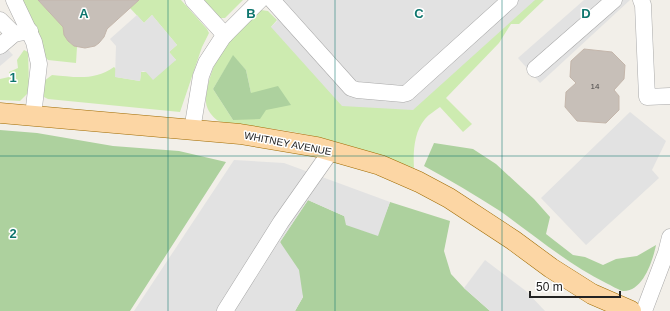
<svg xmlns="http://www.w3.org/2000/svg" width="670" height="311" font-family="Arial,sans-serif">
<style>
.grass{fill:#cdebb0;fill-rule:evenodd}
.forest{fill:#add19e}
.parking{fill:#e2e2e2}
.building{fill:#c7bfb8;stroke:#c4b6ab}
.lines{fill:none;stroke-linecap:round;stroke-linejoin:round}
.minor-casing{stroke:#a9a9a9;stroke-width:17}
.major-casing{stroke:#a06b00;stroke-width:21}
.minor{stroke:#fff;stroke-width:16}
.major{stroke:#fcd6a4;stroke-width:20}
.grid{fill:none;stroke:#0f766e;stroke-width:1;stroke-opacity:0.55}
.labels{text-anchor:middle;stroke-width:3;stroke-linejoin:round;paint-order:stroke}
.number-label{font-size:8px;fill:#4b4948}
.street-label{font-size:10px;fill:#222;stroke:#fff}
.grid-label{font-size:13px;text-anchor:middle;font-weight:bold;fill:#0f766e;stroke:#fff;stroke-width:3;stroke-linejoin:round;paint-order:stroke}
</style>
<rect width="100%" height="100%" fill="#f2efe9"/>
<!-- grass -->
<g class="grass">
<path d="M 21,0 L 38,0 C 43,6 60,21 63,27 C 67,37 64,41 77,47 L 76,63 L 48,60 C 43,55 41,47 39,40 C 35,26 30,11 21,0 Z"/>
<path d="M 139,0 L 181,0 L 207,29 L 209,33 L 202,47 L 180,112 L 48,99 L 44,97 L 44,81 L 52,75 C 75,77 94,81 114,67 L 116,69 L 116,77 L 140,81 L 141,72 L 146,72 L 176,60 L 169,52 L 177,45 L 152,15 L 144,23 L 130,8 Z"/>
<polygon points="199,0 243,0 225,18 217,18"/>
<path d="M 535,0 L 544,0 L 519,24 L 511,24 L 499,43 L 446,98 L 472,124 L 463,132 L 440,107 C 435,111 429,114 425,119 C 414,132 413,152 414,168 C 368,151 323,135 274,129 C 264,127 224,125 217,120 C 212,116 207,110 206,103 C 205,86 216,57 226,43 C 235,31 250,20 261,10 L 268,11 L 277,20 L 271,27 ZM 233,56 L 246,70 L 251,93 L 233,120 L 213,89 Z"/>
<polygon points="24,50 28,52 29,86 28,93 20,101 0,100 0,79 9,77 9,72 18,68 17,60"/>
</g>
<!-- forest -->
<g class="forest">
<polygon points="233,55 246,70 251,93 278,86 291,105 266,110 260,119 233,120 213,89"/>
<polygon points="0,130 37,133 113,146 179,151 226,162 130,311 0,311"/>
<path d="M 434,143 L 473,149 L 496,164 L 534,199 L 550,217 L 546,234 L 573,255 L 585,257 L 603,265 L 616,259 L 637,256 L 656,245 C 653,260 643,292 623,291 C 618,290 611,285 606,283 C 568,264 535,236 500,211 C 475,195 450,180 424,166 Z"/>
<polygon points="308,200 344,216 377,235 390,202 450,221 444,251 451,274 464,288 490,311 295,311 303,297 280,242"/>
</g>
<!-- parking -->
<g class="parking">
<polygon points="283,0 535,0 413,110 342,106 271,27 277,21 281,1"/>
<polygon points="584,0 630,0 540,83 518,58"/>
<polygon points="137,15 144,23 152,15 177,45 169,52 176,60 153,80 146,72 143,71 141,72 140,81 115,77 116,46 110,39"/>
<polygon points="0,41 13,55 0,66"/>
<polygon points="630,112 666,141 652,170 659,178 586,245 541,198"/>
<polygon points="234,160 284,163 390,202 378,236 346,225 344,216 308,200 280,242 299,270 303,297 295,311 134,311"/>
<polygon points="485,260 526,291 545,311 490,311 464,288"/>
</g>
<!-- building -->
<g class="building">
<polygon points="38,0 139,0 107,29 104,37 99,43 95,46 85,48 74,46 68,41 64,35 63,27"/>
<polygon points="584,49 612,52 625,65 624,79 614,90 619,96 619,110 606,123 577,121 565,107 566,92 576,83 570,77 571,61"/>
</g>
<g class="lines">
<defs>
<g id="minor">
<polyline points="14,0 34,42 39,64 33,116"/>
<polyline points="193,0 225,35"/>
<polyline points="272,0 351,88 357,90 403,94 407,93 510,0"/>
<polyline points="641,0 643,5 647,97 670,96"/>
<polyline points="0,20 14,34"/>
<polyline points="0,46 14,34 30,31"/>
<polyline points="535,69 614,0"/>
<polyline points="192,130 201,76 206,63 223,37 260,0"/>
<polyline points="225,311 281,222 331,151"/>
<polyline points="644,311 666,253 670,237"/>
</g>
<polyline id="major" points="0,113 240,134 317,147 380,165 419,182 449,198 513,240 551,268 592,294 631,311"/>
</defs>
<!-- minor casing -->
<use href="#minor" class="minor-casing"/>
<!-- major casing -->
<use href="#major" class="major-casing"/>
<!-- minor -->
<use href="#minor" class="minor"/>
<!-- major -->
<use href="#major" class="major"/>
</g>
<!-- grid -->
<path class="grid" d="M 168,0 L 168,311M 335,0 L 335,311M 502,0 L 502,311M 0,156 L 670,156"/>
<g class="labels">
<!-- number labels -->
<g class="number-label">
<text x="595" y="89">14</text>
</g>
<!-- street labels -->
<g class="street-label">
<text transform="translate(288 143) rotate(11)" y="4">WHITNEY AVENUE</text>
</g>
</g>
<g class="grid-label">
<text x="84" y="18">A</text>
<text x="251" y="18">B</text>
<text x="419" y="18">C</text>
<text x="586" y="18">D</text>
<text x="13" y="82">1</text>
<text x="13" y="238">2</text>
</g>
<!-- scale -->
<path d="M530 291v6h90v-6" fill="none" stroke="#222222" stroke-width="2"/>
<text x="536" y="291" font-size="12" fill="#222222" stroke="#ffffff" stroke-width="3" paint-order="stroke">50 m</text>
</svg>
